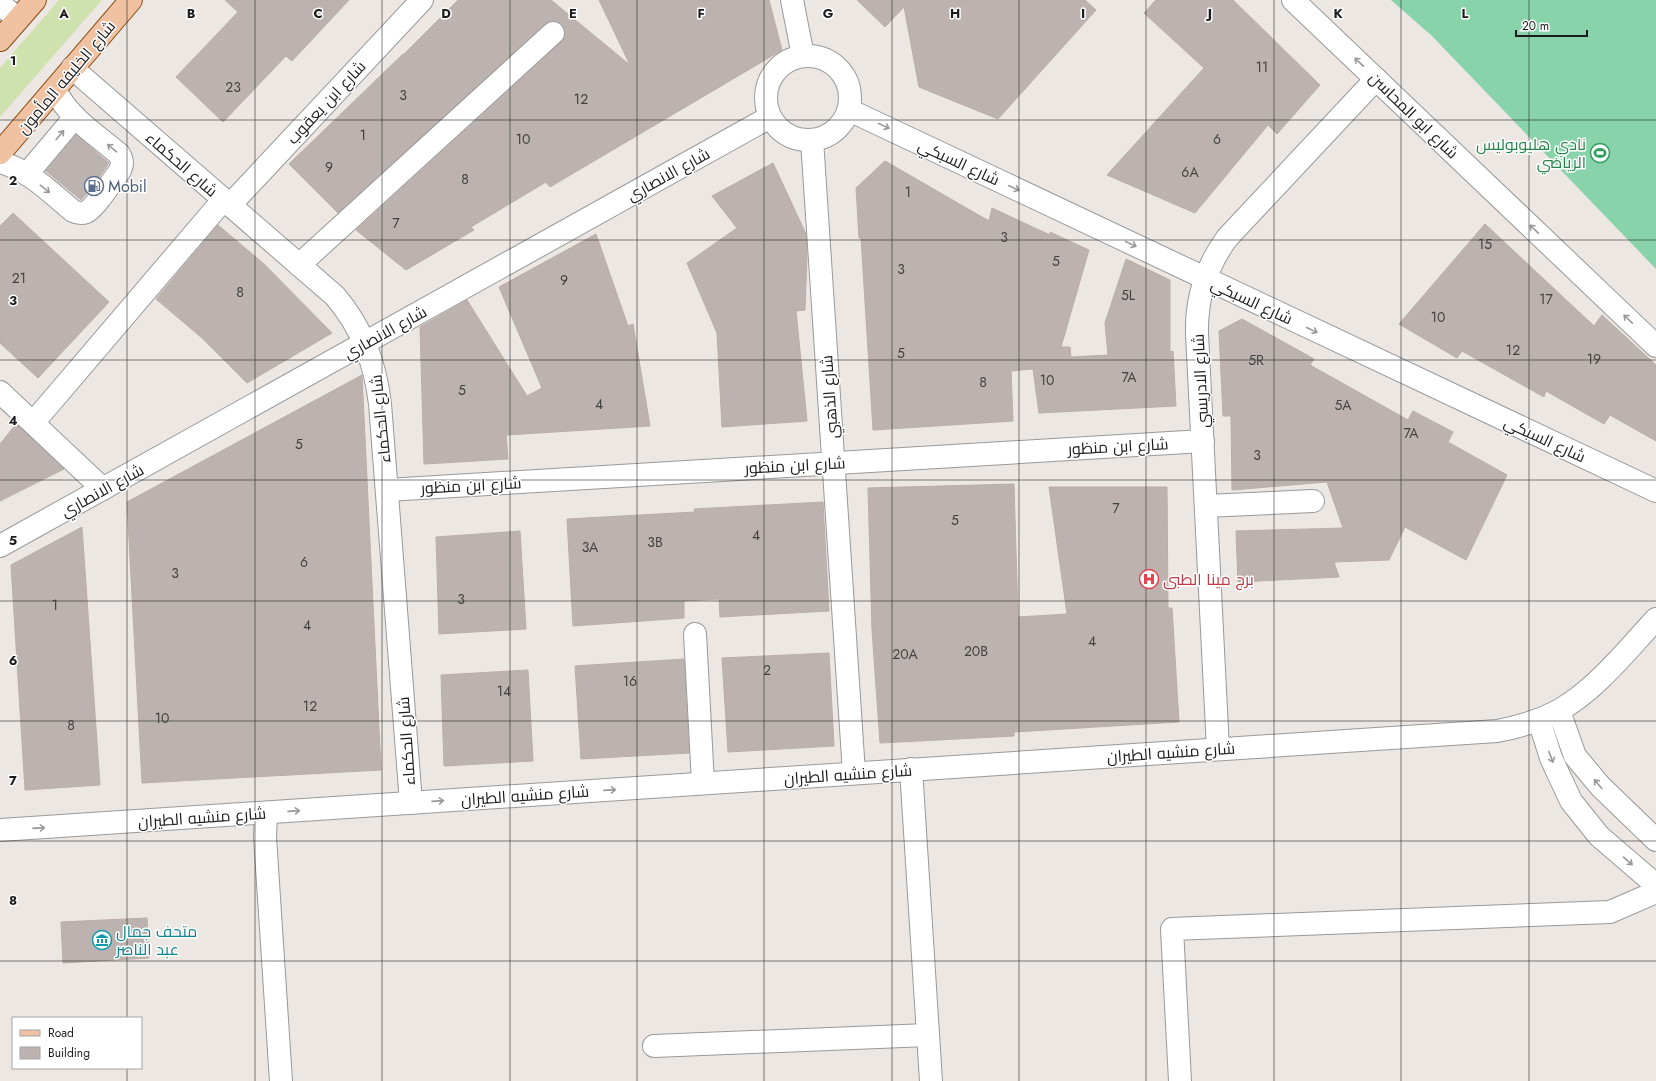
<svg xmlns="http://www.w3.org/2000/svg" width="1656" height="1081" font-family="Jost,Cairo,sans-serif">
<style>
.grass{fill:#cfe2ad}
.pitch{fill:#88d3aa}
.building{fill:#bcb3b0;stroke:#bcaca7}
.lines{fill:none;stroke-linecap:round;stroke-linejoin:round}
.minor-casing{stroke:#999;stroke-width:24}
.major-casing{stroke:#844a0f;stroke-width:24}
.minor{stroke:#fff;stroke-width:22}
.major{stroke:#f1c2a2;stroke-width:22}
.oneway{stroke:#999}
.grid{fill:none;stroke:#1c1c1c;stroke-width:1;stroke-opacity:0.55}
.labels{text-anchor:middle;stroke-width:3;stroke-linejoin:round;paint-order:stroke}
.number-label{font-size:14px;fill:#444241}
.street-label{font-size:16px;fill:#1c1c1c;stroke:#fff}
.leisure-label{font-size:16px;fill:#27864d;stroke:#fff;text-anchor:end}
.service-label{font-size:16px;fill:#4e5e75;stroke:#fff;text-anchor:start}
.health-label{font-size:16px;fill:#be3a42;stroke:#fff;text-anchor:start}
.culture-label{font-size:16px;fill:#0d838f;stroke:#fff;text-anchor:start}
.grid-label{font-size:13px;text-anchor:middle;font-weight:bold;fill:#1c1c1c;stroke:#fff;stroke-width:3;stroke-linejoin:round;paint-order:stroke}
</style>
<rect width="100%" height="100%" fill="#ece7e2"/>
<!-- grass -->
<polygon class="grass" points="59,0 102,0 0,117 0,68"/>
<!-- pitch -->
<polygon class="pitch" points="1391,0 1656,0 1656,269 1432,36"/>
<!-- building -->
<g class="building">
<polygon points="225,0 349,0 292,61 286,56 223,122 176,77 238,12"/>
<polygon points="458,0 551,0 630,65 599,0 769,0 782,50 550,187 546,182 471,227 474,230 406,270 356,230 561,42 565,37 565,31 562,24 557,21 551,21 545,24 338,213 289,164 403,54 403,55"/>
<polygon points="857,0 1085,0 1096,10 998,119 919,87 904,7 885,27"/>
<polygon points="1156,0 1233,0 1320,85 1277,134 1268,125 1195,213 1107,175 1204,68 1144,13"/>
<polygon points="76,135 109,163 93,186 81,200 46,171"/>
<polygon points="885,161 989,221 992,208 1050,235 1050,232 1089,250 1061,347 1070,347 1071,357 1108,355 1105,323 1126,259 1170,280 1170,352 1173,351 1176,406 1039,413 1033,369 1011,371 1013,421 873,430 861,238 859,238 856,188"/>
<polygon points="773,163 806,234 807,255 805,310 796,311 807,421 722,427 717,333 687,263 737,228 712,196"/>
<polygon points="13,213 109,302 38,378 0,343 0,226"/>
<polygon points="1485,224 1594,326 1602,315 1656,365 1656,441 1610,415 1604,424 1546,391 1544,397 1462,351 1457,358 1399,324"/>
<polygon points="218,225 264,264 332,333 247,383 202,338 156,299"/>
<polygon points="596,234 628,326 633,324 650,426 506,435 508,459 424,464 420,327 467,300 527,396 542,388 499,287"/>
<polygon points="1242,319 1314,359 1310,365 1408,420 1413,411 1453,432 1448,442 1507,475 1466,560 1405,527 1389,560 1334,562 1339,577 1238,582 1236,531 1343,528 1327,482 1232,490 1231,416 1223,416 1219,331"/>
<polygon points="362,375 381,770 142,783 127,502"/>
<polygon points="16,424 64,469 0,501 0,444"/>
<polygon points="1014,484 1018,617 1067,614 1049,487 1167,487 1168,608 1172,608 1179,722 1014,732 1014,736 880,743 872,630 868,488"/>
<polygon points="823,502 829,611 720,617 719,599 684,601 684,618 573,626 567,519 695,512 694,509"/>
<polygon points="82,527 100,785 25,790 11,565"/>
<polygon points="520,531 526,629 439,634 436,537"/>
<polygon points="829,653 834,746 728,752 722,658"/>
<polygon points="684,659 689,753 581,759 575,666"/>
<polygon points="528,670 533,761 444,766 441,675"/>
<polygon points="147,918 149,958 63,963 61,922"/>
</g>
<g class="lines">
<defs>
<g id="minor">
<polyline points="792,0 803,56"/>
<polyline points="1293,0 1656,346"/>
<polyline points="0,4 18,19"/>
<circle cx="808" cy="98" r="42"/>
<path d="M 72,68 L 335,296 C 362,328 375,362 380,404 L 411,803"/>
<polyline points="849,110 1656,491"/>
<polyline points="812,140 854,773"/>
<path d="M 0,162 C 29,170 51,193 73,211 C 77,213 81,214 86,212 C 95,208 112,181 119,172 C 123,165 123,161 119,154 C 97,135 67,117 55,89"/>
<polyline points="27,174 75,117"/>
<polyline points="230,205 422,0"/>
<polyline points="299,265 553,33"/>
<polyline points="0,392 103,489"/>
<polyline points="33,423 224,199"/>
<polyline points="387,490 1203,441"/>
<polyline points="1206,506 1313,501"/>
<polyline points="0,546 770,117"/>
<polyline points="695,634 703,783"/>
<polyline points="1559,711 1575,756 1600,786 1656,840"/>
<polyline points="1539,720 1551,758 1571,801 1599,836 1656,885"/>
<path d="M 1218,749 L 1197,334 C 1196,298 1206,267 1227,238 L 1376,79"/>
<polyline points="911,769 931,1081"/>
<polyline points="266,813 265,837 281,1081"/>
<path d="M 0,830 L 1497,731 C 1519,727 1539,721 1558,711 C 1596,690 1627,650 1656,619"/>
<polyline points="654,1046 928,1035"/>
<polyline points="1180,1081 1172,929 1610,912 1656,892"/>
</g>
<g id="major">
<polyline points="0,40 35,0"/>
<polyline points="0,153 131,0"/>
</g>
</defs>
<!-- minor casing -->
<use href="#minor" class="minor-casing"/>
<!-- major casing -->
<use href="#major" class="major-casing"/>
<!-- minor -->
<use href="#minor" class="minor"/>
<!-- major -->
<use href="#major" class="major"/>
</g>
<!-- one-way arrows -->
<defs><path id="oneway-shaft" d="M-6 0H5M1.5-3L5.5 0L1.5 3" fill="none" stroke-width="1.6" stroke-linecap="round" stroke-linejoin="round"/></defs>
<g class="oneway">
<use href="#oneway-shaft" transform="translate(1359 62) rotate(-137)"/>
<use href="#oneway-shaft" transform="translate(884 126) rotate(25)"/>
<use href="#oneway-shaft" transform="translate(60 135) rotate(-50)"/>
<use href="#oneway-shaft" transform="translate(112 148) rotate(-140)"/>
<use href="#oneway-shaft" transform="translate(1014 188) rotate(25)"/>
<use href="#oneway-shaft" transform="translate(45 189) rotate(39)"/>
<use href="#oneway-shaft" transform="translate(1534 229) rotate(-136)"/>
<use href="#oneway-shaft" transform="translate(1131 244) rotate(25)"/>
<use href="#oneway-shaft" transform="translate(1628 319) rotate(-136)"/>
<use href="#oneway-shaft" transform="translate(1312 330) rotate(25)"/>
<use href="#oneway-shaft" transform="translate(1551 757) rotate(69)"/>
<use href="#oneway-shaft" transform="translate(1598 784) rotate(-131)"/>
<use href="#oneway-shaft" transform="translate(610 790) rotate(-4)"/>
<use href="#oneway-shaft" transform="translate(438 801) rotate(-4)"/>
<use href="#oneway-shaft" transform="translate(294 811) rotate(-4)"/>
<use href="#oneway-shaft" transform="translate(39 828) rotate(-4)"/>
<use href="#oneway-shaft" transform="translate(1628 861) rotate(41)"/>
</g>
<!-- grid -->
<path class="grid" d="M 127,0 L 127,1018M 255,0 L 255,1081M 382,0 L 382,1081M 510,0 L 510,1081M 637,0 L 637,1081M 764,0 L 764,1081M 892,0 L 892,1081M 1019,0 L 1019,1081M 1146,0 L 1146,1081M 1274,0 L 1274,1081M 1401,0 L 1401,1081M 1529,0 L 1529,1081M 0,120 L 1656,120M 0,240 L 1656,240M 0,360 L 1656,360M 0,480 L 1656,480M 0,601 L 1656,601M 0,721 L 1656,721M 0,841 L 1656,841M 0,961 L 1656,961M 127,1068 L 127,1081"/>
<!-- icons -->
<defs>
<symbol id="stadium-ring" viewBox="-11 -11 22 22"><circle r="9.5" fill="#fff" stroke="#2e9e5b" stroke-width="1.5"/><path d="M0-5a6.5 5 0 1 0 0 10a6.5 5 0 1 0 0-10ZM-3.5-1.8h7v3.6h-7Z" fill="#2e9e5b"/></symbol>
<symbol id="fuel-ring" viewBox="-11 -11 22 22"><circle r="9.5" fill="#fff" stroke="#5c6f8a" stroke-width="1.5"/><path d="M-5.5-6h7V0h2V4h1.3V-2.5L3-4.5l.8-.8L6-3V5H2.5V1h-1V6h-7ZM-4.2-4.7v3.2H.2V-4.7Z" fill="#5c6f8a"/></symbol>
<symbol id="hospital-ring" viewBox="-11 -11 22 22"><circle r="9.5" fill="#fff" stroke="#e0444e" stroke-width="1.5"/><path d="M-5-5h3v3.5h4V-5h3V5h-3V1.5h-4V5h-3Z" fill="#e0444e"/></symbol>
<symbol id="museum-ring" viewBox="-11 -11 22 22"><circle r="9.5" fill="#fff" stroke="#0f9aa8" stroke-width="1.5"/><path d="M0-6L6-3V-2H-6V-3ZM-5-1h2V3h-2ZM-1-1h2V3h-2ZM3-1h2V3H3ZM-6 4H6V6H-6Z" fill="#0f9aa8"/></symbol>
</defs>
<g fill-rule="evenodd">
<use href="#stadium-ring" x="1589" y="142" width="22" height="22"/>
<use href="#fuel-ring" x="83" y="175" width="22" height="22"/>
<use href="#hospital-ring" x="1138" y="568" width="22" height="22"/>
<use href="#museum-ring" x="91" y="929" width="22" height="22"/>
</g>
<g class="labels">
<!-- number labels -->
<g class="number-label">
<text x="1262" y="72">11</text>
<text x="233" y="92">23</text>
<text x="403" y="100">3</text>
<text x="581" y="104">12</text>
<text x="363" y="140">1</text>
<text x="523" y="144">10</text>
<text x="1217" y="144">6</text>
<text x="329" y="172">9</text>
<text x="1190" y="177">6A</text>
<text x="465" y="184">8</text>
<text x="908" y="197">1</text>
<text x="396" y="228">7</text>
<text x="1004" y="242">3</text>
<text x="1485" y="249">15</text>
<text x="1056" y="266">5</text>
<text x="901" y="274">3</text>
<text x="19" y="283">21</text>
<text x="564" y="285">9</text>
<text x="240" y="297">8</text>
<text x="1128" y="300">5L</text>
<text x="1546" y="304">17</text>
<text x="1438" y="322">10</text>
<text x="1513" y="355">12</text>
<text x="901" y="358">5</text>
<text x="1594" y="364">19</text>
<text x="1256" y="365">5R</text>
<text x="1129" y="382">7A</text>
<text x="1047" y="385">10</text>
<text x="983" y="387">8</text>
<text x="462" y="395">5</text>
<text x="599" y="409">4</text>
<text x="1343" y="410">5A</text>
<text x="1411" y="438">7A</text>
<text x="299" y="449">5</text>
<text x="1257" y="460">3</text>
<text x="1116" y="513">7</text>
<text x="955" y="525">5</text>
<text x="756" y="540">4</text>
<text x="655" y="547">3B</text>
<text x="590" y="552">3A</text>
<text x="304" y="567">6</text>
<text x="175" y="578">3</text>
<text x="461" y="604">3</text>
<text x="55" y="610">1</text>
<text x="307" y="630">4</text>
<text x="1092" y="646">4</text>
<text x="976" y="656">20B</text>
<text x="905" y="659">20A</text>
<text x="767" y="675">2</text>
<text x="630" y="686">16</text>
<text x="504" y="696">14</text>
<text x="310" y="711">12</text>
<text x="162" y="723">10</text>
<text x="71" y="730">8</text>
</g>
<!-- street labels -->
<g class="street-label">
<text transform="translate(66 77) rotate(-50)" y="6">شارع الخليفه المأمون</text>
<text transform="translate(326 102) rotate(-47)" y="6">شارع ابن يعقوب</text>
<text transform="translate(1414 115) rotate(44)" y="6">شارع ابو المحاسن</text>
<text transform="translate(959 162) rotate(25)" y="6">شارع السبكي</text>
<text transform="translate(182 164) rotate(41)" y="6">شارع الحكماء</text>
<text transform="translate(668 174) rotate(-29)" y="6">شارع الانصاري</text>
<text transform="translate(1252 301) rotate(25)" y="6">شارع السبكي</text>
<text transform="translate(385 332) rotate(-29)" y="6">شارع الانصاري</text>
<text transform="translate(1200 381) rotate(-93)" y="6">شارع الادريسي</text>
<text transform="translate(829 397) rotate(-94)" y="6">شارع الذهبي</text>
<text transform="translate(380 419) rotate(-96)" y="6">شارع الحكماء</text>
<text transform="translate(1545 439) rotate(25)" y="6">شارع السبكي</text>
<text transform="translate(1118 446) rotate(-3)" y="6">شارع ابن منظور</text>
<text transform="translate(795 465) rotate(-3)" y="6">شارع ابن منظور</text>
<text transform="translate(471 485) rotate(-3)" y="6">شارع ابن منظور</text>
<text transform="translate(102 490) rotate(-29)" y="6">شارع الانصاري</text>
<text transform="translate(406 741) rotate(-94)" y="6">شارع الحكماء</text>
<text transform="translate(1171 752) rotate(-4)" y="6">شارع منشيه الطيران</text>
<text transform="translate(848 774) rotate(-4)" y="6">شارع منشيه الطيران</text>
<text transform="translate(525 795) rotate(-4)" y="6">شارع منشيه الطيران</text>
<text transform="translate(202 817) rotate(-4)" y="6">شارع منشيه الطيران</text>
</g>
<!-- leisure labels -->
<g class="leisure-label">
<text x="1586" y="150">نادي هليوبوليس<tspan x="1586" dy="18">الرياضي</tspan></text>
</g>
<!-- service labels -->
<g class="service-label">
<text x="108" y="192">Mobil</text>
</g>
<!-- health labels -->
<g class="health-label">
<text x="1163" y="585">برج مينا الطبى</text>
</g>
<!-- culture labels -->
<g class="culture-label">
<text x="116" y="937">متحف جمال<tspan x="116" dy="18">عبد الناصر</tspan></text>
</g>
</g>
<g class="grid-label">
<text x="64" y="18">A</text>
<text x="191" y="18">B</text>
<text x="318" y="18">C</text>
<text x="446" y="18">D</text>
<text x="573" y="18">E</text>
<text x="701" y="18">F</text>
<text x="828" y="18">G</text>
<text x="955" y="18">H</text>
<text x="1083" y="18">I</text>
<text x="1210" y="18">J</text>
<text x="1338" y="18">K</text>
<text x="1465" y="18">L</text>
<text x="13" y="65">1</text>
<text x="13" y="185">2</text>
<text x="13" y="305">3</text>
<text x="13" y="425">4</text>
<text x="13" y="545">5</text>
<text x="13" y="665">6</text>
<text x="13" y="785">7</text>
<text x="13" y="905">8</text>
</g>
<!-- legend -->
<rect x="12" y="1017" width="130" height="52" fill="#ffffff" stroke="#a4a4a4"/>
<rect x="20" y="1030" width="20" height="6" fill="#f1c2a2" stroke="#a4a4a4"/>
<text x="48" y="1037" font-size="12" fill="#1c1c1c">Road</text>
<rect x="20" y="1047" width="20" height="12" fill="#bcb3b0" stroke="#a4a4a4"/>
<text x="48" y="1057" font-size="12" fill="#1c1c1c">Building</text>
<!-- scale -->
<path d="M1516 30v6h71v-6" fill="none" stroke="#1c1c1c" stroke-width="2"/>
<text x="1522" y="30" font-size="12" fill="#1c1c1c" stroke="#ffffff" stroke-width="3" paint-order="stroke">20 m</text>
</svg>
